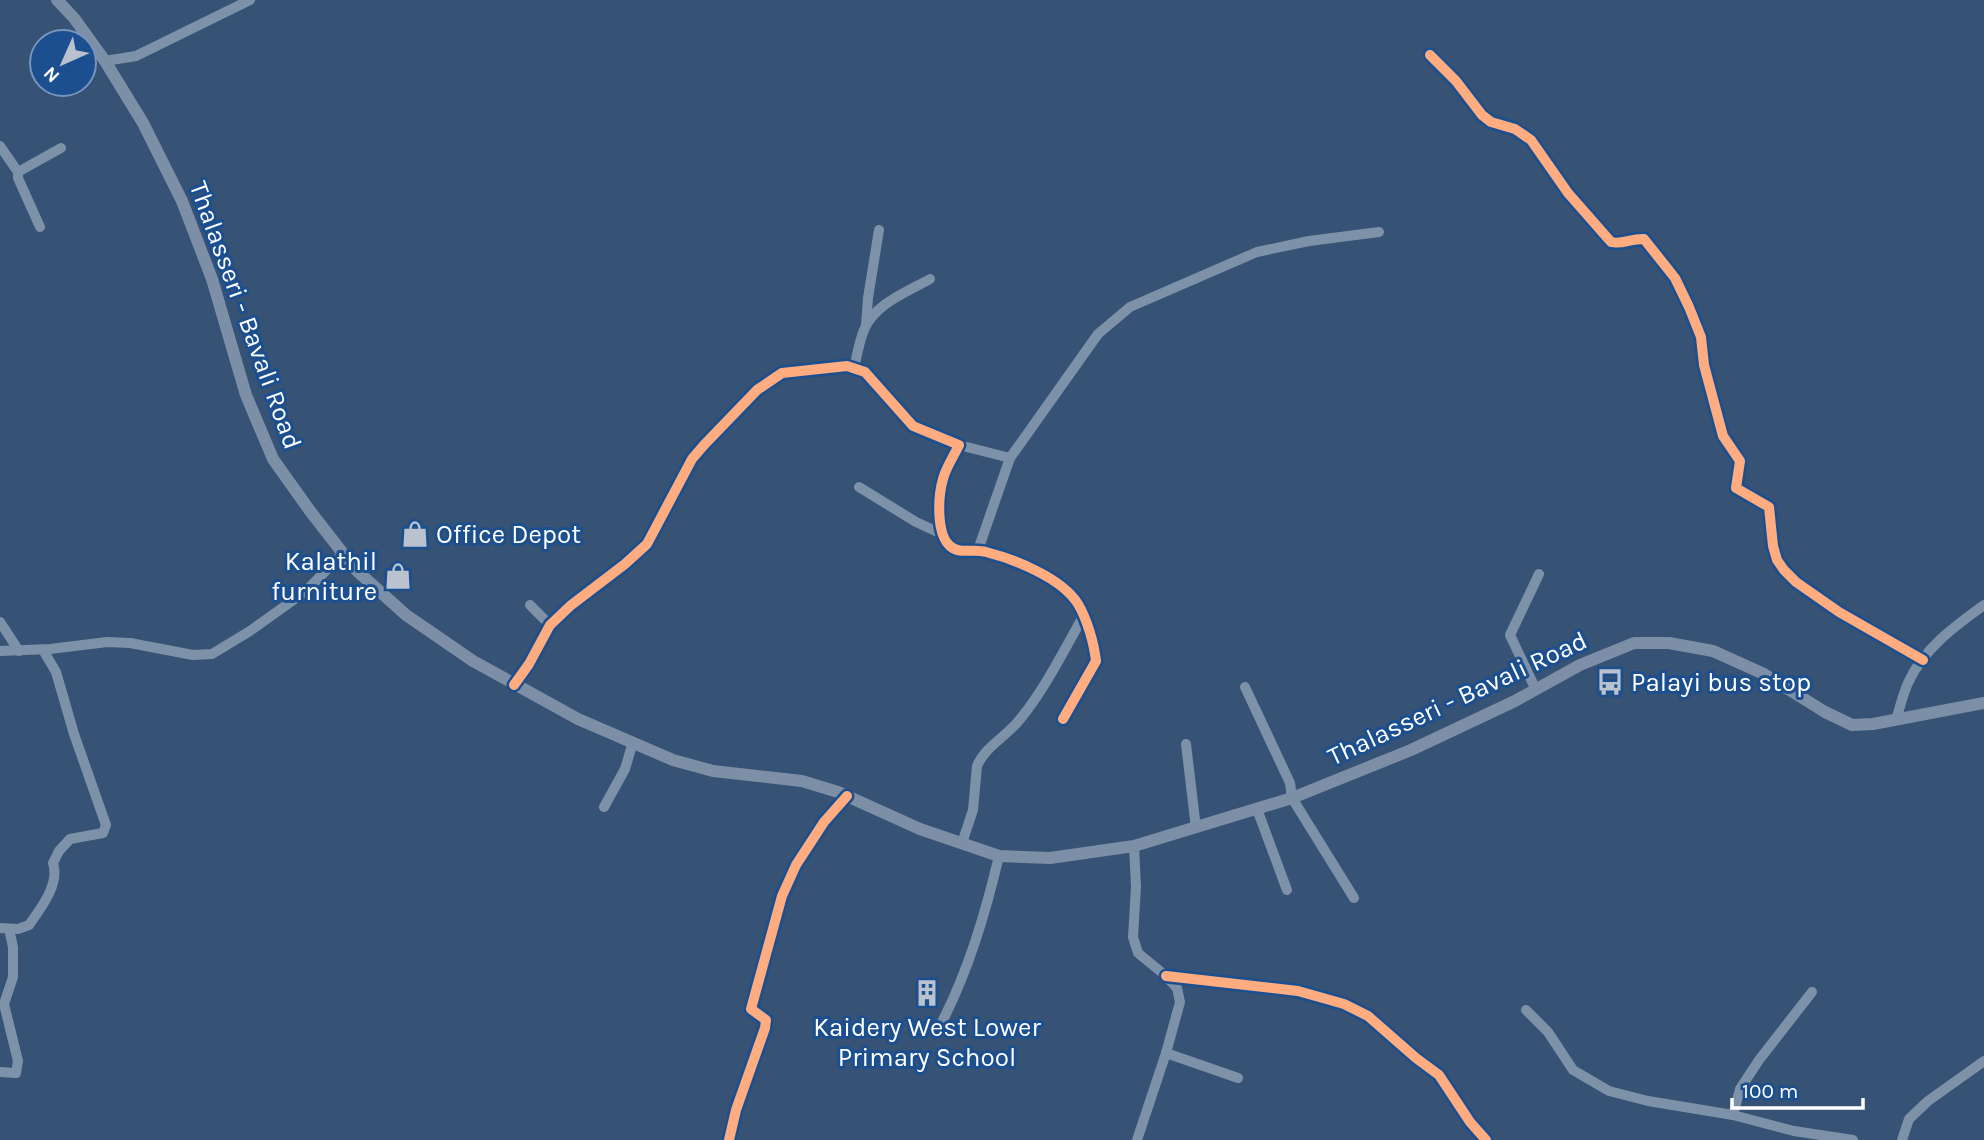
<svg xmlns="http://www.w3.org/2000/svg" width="1984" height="1140" font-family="Karla,sans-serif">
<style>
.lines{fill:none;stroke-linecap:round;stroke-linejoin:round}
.minor{stroke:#7d92a8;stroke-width:10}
.major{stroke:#7d8ea7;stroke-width:12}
.cycleway-casing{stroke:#1b4f8f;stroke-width:15}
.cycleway{stroke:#ffac80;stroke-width:10}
.labels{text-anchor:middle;stroke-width:6;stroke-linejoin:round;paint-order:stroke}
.street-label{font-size:26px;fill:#fff;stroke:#1b4f8f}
.poi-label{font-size:26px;fill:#fff;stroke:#1b4f8f;text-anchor:start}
</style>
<rect width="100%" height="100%" fill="#365274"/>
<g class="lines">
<!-- minor -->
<g class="minor">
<path d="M 1430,55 L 1456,81 L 1482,115 L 1491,122 L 1515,129 L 1531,140 L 1568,193 L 1611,242 C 1622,245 1632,238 1644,239 L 1675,278 L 1689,307 L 1701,337 L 1704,365 L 1723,436 L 1740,461 L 1736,488 L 1769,507 L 1773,546 L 1777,560 L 1784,570 L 1796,582 L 1839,612 L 1923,660"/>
<polyline points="105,61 136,56 250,0"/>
<polyline points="0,146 18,172 18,178 40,227"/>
<polyline points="18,172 61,148"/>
<polyline points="866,325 868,298 879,230"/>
<path d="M 854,368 C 857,356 859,342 864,330 C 874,304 907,292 930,279"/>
<polyline points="959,445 1010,458"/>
<polyline points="859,487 916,522 942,534"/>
<polyline points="978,550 1010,458 1098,334 1130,307 1257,252 1309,241 1379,232"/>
<polyline points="530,605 550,625"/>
<polyline points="0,622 19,651"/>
<polyline points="0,651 50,649 107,642 130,643 193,655 212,654 250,631 306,591 343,553"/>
<path d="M 514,685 L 529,664 L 550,625 L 570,606 L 625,564 L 647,544 L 692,459 L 704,445 L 757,390 L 782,373 L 847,366 L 865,372 L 913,426 L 959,445 C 954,456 946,467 943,479 C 938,496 936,534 950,546 C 960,555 973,548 986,552 C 1014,559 1062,578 1078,604 C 1087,619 1094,643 1096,661 L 1063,719"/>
<polyline points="1245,687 1290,783 1292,798 1354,898"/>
<polyline points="1536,690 1510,635 1539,574"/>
<path d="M 1896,720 C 1900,707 1903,694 1908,683 C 1923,649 1956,625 1984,605"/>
<polyline points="1186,744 1196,828"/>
<polyline points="604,807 625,769 633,742"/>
<polyline points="1257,809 1287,890"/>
<path d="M 962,843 L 973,810 L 977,766 C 986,745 1008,736 1021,718 C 1046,687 1064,650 1084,615"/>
<polyline points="1134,846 1136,887 1133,937 1138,953 1166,976 1177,988 1180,1002 1166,1053 1137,1140"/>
<path d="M 0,928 L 18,929 L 29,925 C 41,908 60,884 53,863 L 59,851 L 70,839 L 103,833 L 106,825 L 74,734 L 56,672 L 43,650"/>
<polyline points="1166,976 1298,991 1344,1004 1368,1016 1416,1058 1439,1075 1470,1122 1486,1140"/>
<polyline points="1526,1010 1548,1032 1573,1070 1609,1091 1648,1101 1733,1115 1794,1131 1853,1140"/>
<path d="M 940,1026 C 968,972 985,915 999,856"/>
<polyline points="1166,1053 1238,1078"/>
<polyline points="0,1072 16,1073 18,1061 4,1004 13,977 13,947 9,929"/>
<polyline points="1733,1115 1740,1089 1759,1060 1812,992"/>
<polyline points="729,1140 736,1110 765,1028 766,1020 751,1009 782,896 796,865 824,822 847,796"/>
<polyline points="1902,1140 1909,1119 1928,1101 1984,1061"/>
</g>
<!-- major -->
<polyline class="major" points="57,0 74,18 105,61 143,123 182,201 212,279 246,395 273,459 310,511 356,570 406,615 473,661 578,719 673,760 713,771 802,781 838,792 920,829 999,856 1050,858 1134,846 1292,798 1411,750 1515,701 1580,665 1634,643 1669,643 1713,651 1764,674 1825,712 1852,725 1873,724 1984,703"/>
<defs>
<g id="cycleway">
<path d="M 1430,55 L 1456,81 L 1482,115 L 1491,122 L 1515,129 L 1531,140 L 1568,193 L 1611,242 C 1622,245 1632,238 1644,239 L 1675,278 L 1689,307 L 1701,337 L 1704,365 L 1723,436 L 1740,461 L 1736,488 L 1769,507 L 1773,546 L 1777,560 L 1784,570 L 1796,582 L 1839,612 L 1923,660"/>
<path d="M 514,685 L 529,664 L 550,625 L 570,606 L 625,564 L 647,544 L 692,459 L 704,445 L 757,390 L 782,373 L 847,366 L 865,372 L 913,426 L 959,445 C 954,456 946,467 943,479 C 938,496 936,534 950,546 C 960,555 973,548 986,552 C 1014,559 1062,578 1078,604 C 1087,619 1094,643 1096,661 L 1063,719"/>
<polyline points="1166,976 1298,991 1344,1004 1368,1016 1416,1058 1439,1075 1470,1122 1486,1140"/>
<polyline points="729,1140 736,1110 765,1028 766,1020 751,1009 782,896 796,865 824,822 847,796"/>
</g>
</defs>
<!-- cycleway casing -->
<use href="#cycleway" class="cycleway-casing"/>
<!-- cycleway -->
<use href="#cycleway" class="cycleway"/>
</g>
<!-- icons -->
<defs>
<symbol id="shop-bare" viewBox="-9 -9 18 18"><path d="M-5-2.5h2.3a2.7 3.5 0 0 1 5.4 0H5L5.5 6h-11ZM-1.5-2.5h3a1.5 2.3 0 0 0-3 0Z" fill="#b9c2ce" stroke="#1b4f8f" stroke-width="2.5" paint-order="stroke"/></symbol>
<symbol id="bus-bare" viewBox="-9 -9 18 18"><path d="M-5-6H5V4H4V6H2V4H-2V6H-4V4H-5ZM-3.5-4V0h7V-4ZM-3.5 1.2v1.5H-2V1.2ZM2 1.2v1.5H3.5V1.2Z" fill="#b9c2ce" stroke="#1b4f8f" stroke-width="2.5" paint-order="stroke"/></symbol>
<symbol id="building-bare" viewBox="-9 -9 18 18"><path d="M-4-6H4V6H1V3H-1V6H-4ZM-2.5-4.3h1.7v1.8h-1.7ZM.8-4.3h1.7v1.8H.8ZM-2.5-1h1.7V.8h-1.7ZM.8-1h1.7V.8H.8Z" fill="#b9c2ce" stroke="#1b4f8f" stroke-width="2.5" paint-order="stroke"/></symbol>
</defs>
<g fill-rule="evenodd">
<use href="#shop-bare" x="396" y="515" width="38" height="38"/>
<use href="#shop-bare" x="379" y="557" width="38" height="38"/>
<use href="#bus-bare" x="1591" y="663" width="38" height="38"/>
<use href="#building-bare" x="908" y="974" width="38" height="38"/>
</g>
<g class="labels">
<!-- street labels -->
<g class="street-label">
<text transform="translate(246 315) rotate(70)" y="9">Thalasseri - Bavali Road</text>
<text transform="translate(1457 698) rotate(-25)" y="9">Thalasseri - Bavali Road</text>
</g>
<!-- poi labels -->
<g class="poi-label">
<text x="436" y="543">Office Depot</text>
<text x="377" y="570" text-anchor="end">Kalathil<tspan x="377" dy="30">furniture</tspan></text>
<text x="1631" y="691">Palayi bus stop</text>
<text x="927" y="1036" text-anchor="middle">Kaidery West Lower<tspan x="927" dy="30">Primary School</tspan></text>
</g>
</g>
<!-- north arrow -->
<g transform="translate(63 63) rotate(225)"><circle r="33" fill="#1b4f8f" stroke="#7695bc" stroke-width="2"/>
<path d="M0-5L12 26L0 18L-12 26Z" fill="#b9c2ce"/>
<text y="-10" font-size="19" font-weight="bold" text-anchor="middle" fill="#ffffff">N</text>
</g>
<!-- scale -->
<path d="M1732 1098v10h131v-10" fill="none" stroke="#ffffff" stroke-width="3.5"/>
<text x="1742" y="1098" font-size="21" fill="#ffffff" stroke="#1b4f8f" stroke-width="5" paint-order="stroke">100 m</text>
</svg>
